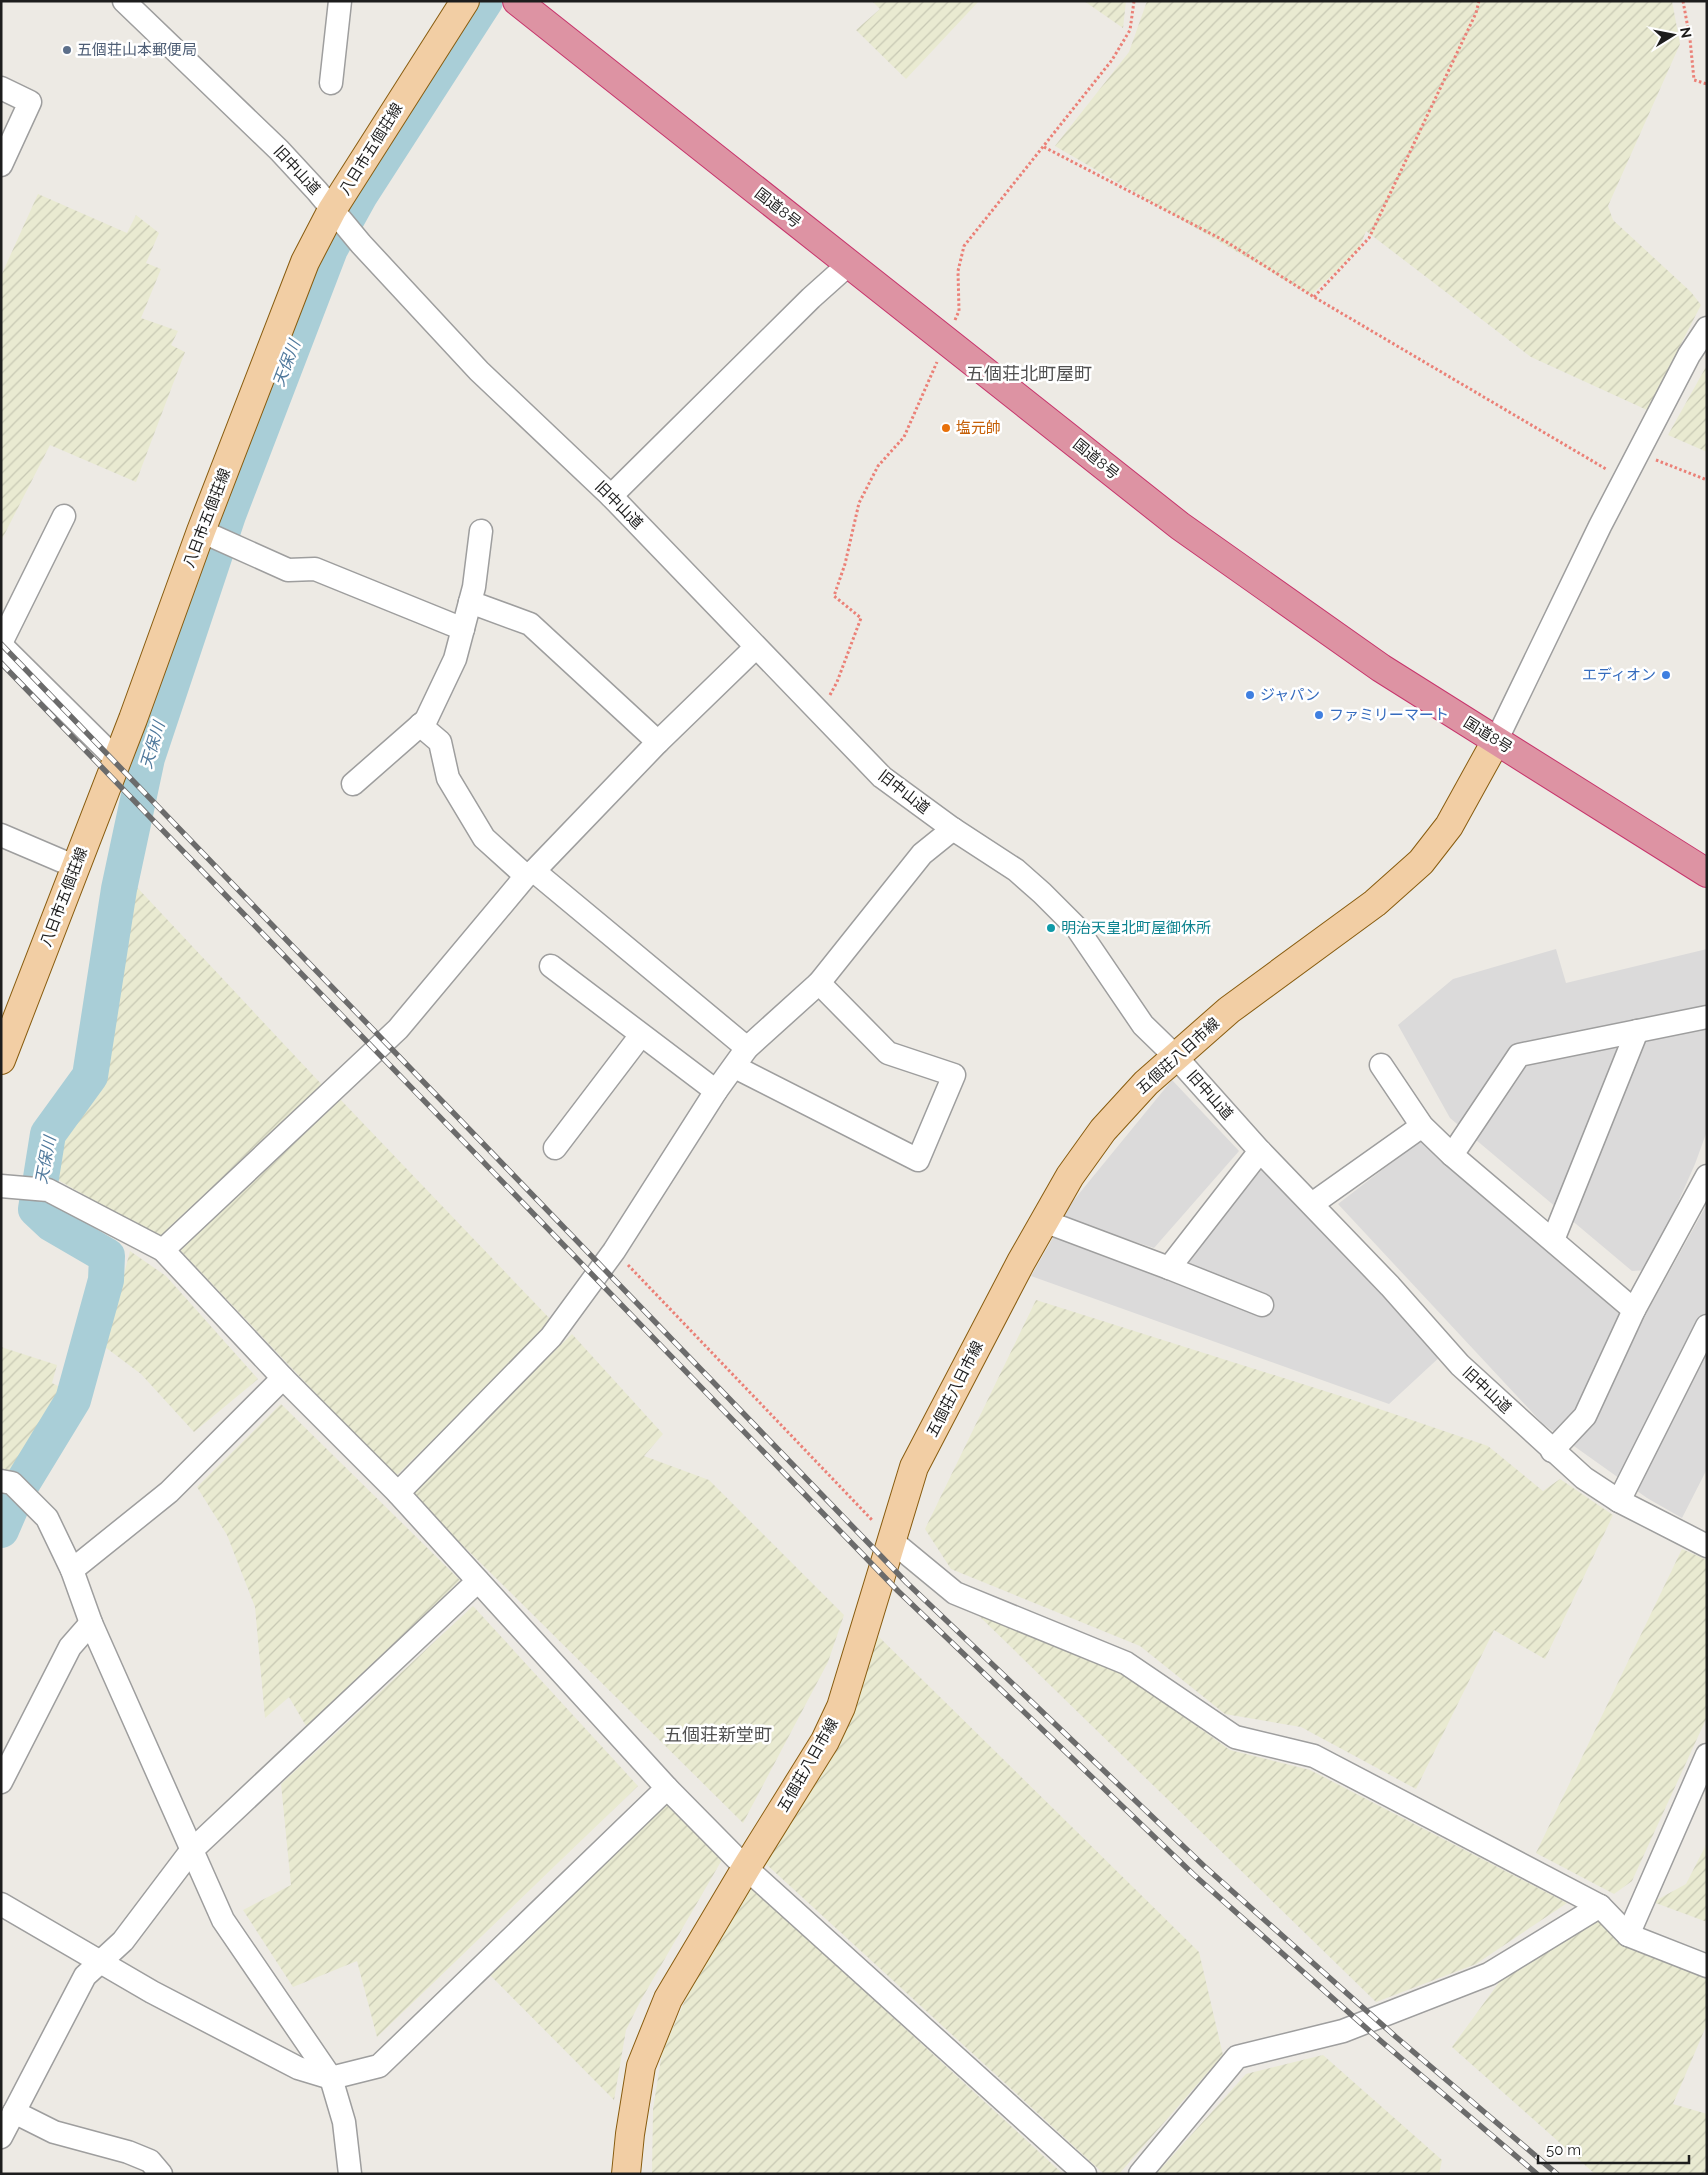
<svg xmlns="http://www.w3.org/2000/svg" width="1708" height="2175" font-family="Raleway,'Noto Sans JP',sans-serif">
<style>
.residential{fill:#dbdada}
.farmland{fill:url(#farmland-furrows)}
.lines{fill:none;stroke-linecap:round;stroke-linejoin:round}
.river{stroke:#a9ced7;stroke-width:36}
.minor-casing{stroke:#9e9e9e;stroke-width:25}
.major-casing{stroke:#885c0f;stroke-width:30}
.highway-casing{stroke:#c7356c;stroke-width:30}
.path{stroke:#eb8077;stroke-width:3;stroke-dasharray:2.5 2.5;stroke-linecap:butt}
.minor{stroke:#fff;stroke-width:22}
.major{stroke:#f2cea4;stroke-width:28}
.highway{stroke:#dd93a3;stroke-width:28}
.rail-casing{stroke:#6b6b6b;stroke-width:5.5}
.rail{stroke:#fff;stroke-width:4;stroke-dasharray:11;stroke-linecap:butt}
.service-dot{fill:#5c6f8a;stroke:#fff;stroke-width:2}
.food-dot{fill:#e8710a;stroke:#fff;stroke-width:2}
.shop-dot{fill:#3f7fe0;stroke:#fff;stroke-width:2}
.culture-dot{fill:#0f9aa8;stroke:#fff;stroke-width:2}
.labels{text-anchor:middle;stroke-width:5;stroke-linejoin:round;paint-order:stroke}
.service-label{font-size:15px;fill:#4e5e75;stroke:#fff;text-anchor:start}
.street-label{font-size:15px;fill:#1d1d1d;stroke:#fff}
.food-label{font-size:15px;fill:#c56008;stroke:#fff;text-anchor:start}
.shop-label{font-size:15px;fill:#366cbe;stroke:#fff;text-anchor:start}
.culture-label{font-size:15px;fill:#0d838f;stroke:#fff;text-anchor:start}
.water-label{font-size:16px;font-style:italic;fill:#50799c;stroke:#fff}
.quarter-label{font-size:18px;fill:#505050;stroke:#fff}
</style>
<defs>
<pattern id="farmland-furrows" width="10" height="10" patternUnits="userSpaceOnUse" patternTransform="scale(1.25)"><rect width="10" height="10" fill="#e9ead1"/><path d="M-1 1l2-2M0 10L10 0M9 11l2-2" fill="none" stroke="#c7c8b3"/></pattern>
</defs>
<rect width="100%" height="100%" fill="#edeae4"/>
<!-- residential -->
<g class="residential">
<polygon points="1556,949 1566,983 1707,949 1707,1131 1695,1164 1648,1270 1632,1271 1450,1118 1398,1025 1453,979"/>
<polygon points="1172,1080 1239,1151 1154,1248 1060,1217"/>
<polygon points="1422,1139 1637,1330 1707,1204 1707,1469 1682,1518 1647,1498 1543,1424 1338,1204"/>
<polygon points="1264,1167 1443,1354 1389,1404 1031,1276 1054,1236 1170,1281 1183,1261"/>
</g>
<!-- farmland -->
<g class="farmland">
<polygon points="872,1 979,1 906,79 856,30 880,9"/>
<polygon points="1084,1 1126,1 1123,28"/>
<polygon points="1147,1 1672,1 1680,44 1608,206 1613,220 1691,292 1701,305 1647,410 1531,357 1366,231 1359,249 1311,295 1055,146 1129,52"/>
<polygon points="38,194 127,233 136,215 159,233 146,263 161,269 141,318 178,331 171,345 185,352 136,482 50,445 1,541 1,276"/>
<polygon points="1707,365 1707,452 1668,435"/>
<polygon points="132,882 325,1088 160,1238 58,1180 53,1127 100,1081"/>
<polygon points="339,1098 553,1322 395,1477 180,1250"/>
<polygon points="130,1251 166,1276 258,1379 194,1432 141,1374 105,1347"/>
<polygon points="1036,1300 1350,1399 1488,1446 1543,1491 1560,1479 1613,1515 1545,1659 1494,1630 1416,1789 1301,1727 1225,1714 1140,1646 951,1569 925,1529"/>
<polygon points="572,1334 663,1434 644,1456 709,1480 844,1615 828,1662 743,1823 409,1492"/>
<polygon points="1,1347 57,1365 52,1383 64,1389 27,1462 10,1476 1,1473"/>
<polygon points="281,1404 460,1580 309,1731 289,1697 265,1718 255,1607 227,1535 197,1487"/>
<polygon points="1682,1549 1707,1560 1707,1717 1632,1881 1614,1894 1536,1853"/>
<polygon points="473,1606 638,1786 377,2037 357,1961 293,1987 243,1910 291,1885 281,1784"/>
<polygon points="976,1613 1126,1675 1230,1750 1310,1770 1567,1903 1476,1964 1376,2002"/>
<polygon points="876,1634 1199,1952 1223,2055 1119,2174 1104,2174 766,1864 851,1716"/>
<polygon points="668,1800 723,1858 641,2000 626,2030 614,2100 488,1973"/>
<polygon points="1707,1843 1707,1922 1653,1902 1686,1884"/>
<polygon points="748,1884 1063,2174 652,2174 653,2109 662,2053 690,1989"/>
<polygon points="1601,1918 1707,1956 1707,2024 1673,2104 1707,2114 1707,2174 1595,2174 1452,2047 1500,1981"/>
<polygon points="1323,2055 1442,2160 1439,2174 1156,2174 1246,2074"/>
</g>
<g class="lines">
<!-- river -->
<g class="river">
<polyline points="20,1487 73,1400 106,1280 107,1256 52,1224 36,1209 48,1134 90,1076 119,889 147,758 228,515 330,249 360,195 485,1"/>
<polyline points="1,1530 14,1500"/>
</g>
<defs>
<g id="minor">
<polyline points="124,1 279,150 317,191 361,244 479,371 611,496 882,777 953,829 1016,870 1042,893 1077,928 1143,1025 1176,1057 1260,1151 1390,1286 1460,1365 1584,1478 1619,1501 1707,1546"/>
<polyline points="331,83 340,1"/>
<polyline points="1,88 30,102 1,165"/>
<polyline points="611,496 811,298 849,264"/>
<polyline points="201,531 288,570 315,569 463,629"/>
<polyline points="470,602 530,624 658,742"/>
<polyline points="1,643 64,516"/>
<polyline points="1,645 117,760"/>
<polyline points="420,725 440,742 448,778 484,838 526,876"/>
<polyline points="1496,741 1600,526 1689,355 1707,328"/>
<polyline points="353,784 426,720 455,659 474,587 481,531"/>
<polyline points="1,835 76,867"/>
<polyline points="534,871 747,1048"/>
<polyline points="551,966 716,1091"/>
<polyline points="1381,1065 1422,1126 1452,1155"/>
<polyline points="735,1067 918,1160 954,1075 888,1053 819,983"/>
<polyline points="555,1148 641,1035"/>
<polyline points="1260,1151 1169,1268 1262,1305"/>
<polyline points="1,1186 48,1190 163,1250 283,1378 398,1493 667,1788 746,1868 1085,2174"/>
<polyline points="1312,1204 1422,1126"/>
<polyline points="1044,1221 1169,1268"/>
<polyline points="1553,1240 1637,1031"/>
<polyline points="163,1250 398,1029 526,876 534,871 658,742 756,647"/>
<polyline points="1634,1310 1452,1155 1519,1055 1707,1017"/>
<polyline points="1552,1451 1585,1416 1634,1310 1707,1176"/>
<polyline points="1,1481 12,1483 47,1518 72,1570 91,1623 223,1920 331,2078 344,2122 350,2174"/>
<polyline points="398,1493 551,1337 614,1251 716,1091 747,1048 819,983 922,854 953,829"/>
<polyline points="1619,1501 1707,1326"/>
<polyline points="892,1541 955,1593 1126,1663 1235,1737 1314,1756 1600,1906 1628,1935 1707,1966"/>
<polyline points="72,1570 169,1492 283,1378"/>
<polyline points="1,1782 70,1647 91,1623"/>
<polyline points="1,1904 152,1992 298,2068 331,2078 379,2066 667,1788"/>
<polyline points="1628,1935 1707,1755"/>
<polyline points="14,2112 54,2132 128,2152 150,2161 161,2174"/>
<polyline points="1,2137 85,1976 123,1941 191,1851 478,1581"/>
<polyline points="1140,2174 1237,2057 1343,2031 1489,1974 1600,1906"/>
</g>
<g id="major">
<polyline points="1,1060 133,719 201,531 305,262 332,210 465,1"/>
<polyline points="626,2174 630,2134 641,2066 668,1999 746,1868 825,1741 841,1707 914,1467 1021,1262 1070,1176 1103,1130 1146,1083 1229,1010 1375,903 1421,862 1449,826 1496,741"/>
</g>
<polyline id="highway" points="517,1 1180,526 1381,668 1707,873"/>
</defs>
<!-- minor casing -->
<use href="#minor" class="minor-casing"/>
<!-- major casing -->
<use href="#major" class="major-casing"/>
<!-- highway casing -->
<use href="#highway" class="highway-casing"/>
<!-- path -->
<g class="path">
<polyline points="1683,1 1690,39 1694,80 1707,84"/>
<polyline points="1044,147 1225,241 1314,297 1606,469"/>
<polyline points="1314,297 1369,238 1476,13 1479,1"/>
<polyline points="955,320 959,311 958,271 964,246 1112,60 1130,30 1134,1"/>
<polyline points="1656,460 1707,480"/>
<polyline points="830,695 837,682 861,618 834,596 845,564 859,503 878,466 904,437 937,362"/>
<polyline points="628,1265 873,1521"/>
</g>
<!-- minor -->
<use href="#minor" class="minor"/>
<!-- major -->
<use href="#major" class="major"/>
<!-- highway -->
<use href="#highway" class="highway"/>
<defs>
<g id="rail">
<polyline points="1,644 907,1583 1204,1866 1396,2037 1557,2174"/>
<polyline points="1,663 898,1591 1194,1875 1382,2042 1537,2174"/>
</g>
</defs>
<!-- rail casing -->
<use href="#rail" class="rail-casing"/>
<!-- rail -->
<use href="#rail" class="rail"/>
</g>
<!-- markers -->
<circle class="service-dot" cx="67" cy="50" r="5"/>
<circle class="food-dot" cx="946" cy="428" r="5"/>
<g class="shop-dot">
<circle cx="1666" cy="675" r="5"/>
<circle cx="1250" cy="695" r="5"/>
<circle cx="1319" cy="715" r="5"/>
</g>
<circle class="culture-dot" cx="1051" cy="928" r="5"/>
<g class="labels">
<!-- service labels -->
<g class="service-label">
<text x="77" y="55">五個荘山本郵便局</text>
</g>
<!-- street labels -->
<g class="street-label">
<text transform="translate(371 149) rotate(-58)" y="5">八日市五個荘線</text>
<text transform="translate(297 170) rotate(47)" y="5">旧中山道</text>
<text transform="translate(778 208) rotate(38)" y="5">国道8号</text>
<text transform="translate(1096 459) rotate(39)" y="5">国道8号</text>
<text transform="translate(619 505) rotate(45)" y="5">旧中山道</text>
<text transform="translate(207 518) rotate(-69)" y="5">八日市五個荘線</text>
<text transform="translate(1488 735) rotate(32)" y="5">国道8号</text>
<text transform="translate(904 792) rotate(38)" y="5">旧中山道</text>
<text transform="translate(64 897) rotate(-69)" y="5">八日市五個荘線</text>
<text transform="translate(1178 1056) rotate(-42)" y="5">五個荘八日市線</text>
<text transform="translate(1210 1095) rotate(48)" y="5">旧中山道</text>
<text transform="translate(955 1389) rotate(-63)" y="5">五個荘八日市線</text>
<text transform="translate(1487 1390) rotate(43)" y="5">旧中山道</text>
<text transform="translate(808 1765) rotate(-60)" y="5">五個荘八日市線</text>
</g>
<!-- food labels -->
<g class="food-label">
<text x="956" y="433">塩元帥</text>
</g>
<!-- shop labels -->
<g class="shop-label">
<text x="1656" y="680" text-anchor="end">エディオン</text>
<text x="1260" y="700">ジャパン</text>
<text x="1329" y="720">ファミリーマート</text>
</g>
<!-- culture labels -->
<g class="culture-label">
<text x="1061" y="933">明治天皇北町屋御休所</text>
</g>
<!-- water labels -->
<g class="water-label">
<text transform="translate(286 363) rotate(-69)" y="6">天保川</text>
<text transform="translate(152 745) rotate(-73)" y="6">天保川</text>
<text transform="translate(45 1160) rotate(-79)" y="6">天保川</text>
</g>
<!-- quarter labels -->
<g class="quarter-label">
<text x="1029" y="380">五個荘北町屋町</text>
<text x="718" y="1741">五個荘新堂町</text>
</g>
</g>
<!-- border -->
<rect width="1708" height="2175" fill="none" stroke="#1d1d1d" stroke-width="5"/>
<!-- north arrow -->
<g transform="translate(1673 35) rotate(80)" stroke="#ffffff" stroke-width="4" paint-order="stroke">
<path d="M0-4L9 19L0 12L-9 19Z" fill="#1d1d1d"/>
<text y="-8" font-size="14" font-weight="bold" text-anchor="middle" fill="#1d1d1d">N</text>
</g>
<!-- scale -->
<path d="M1538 2155v8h151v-8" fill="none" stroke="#1d1d1d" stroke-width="2.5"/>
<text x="1546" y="2155" font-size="15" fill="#1d1d1d" stroke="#ffffff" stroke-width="4" paint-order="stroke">50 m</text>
</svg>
